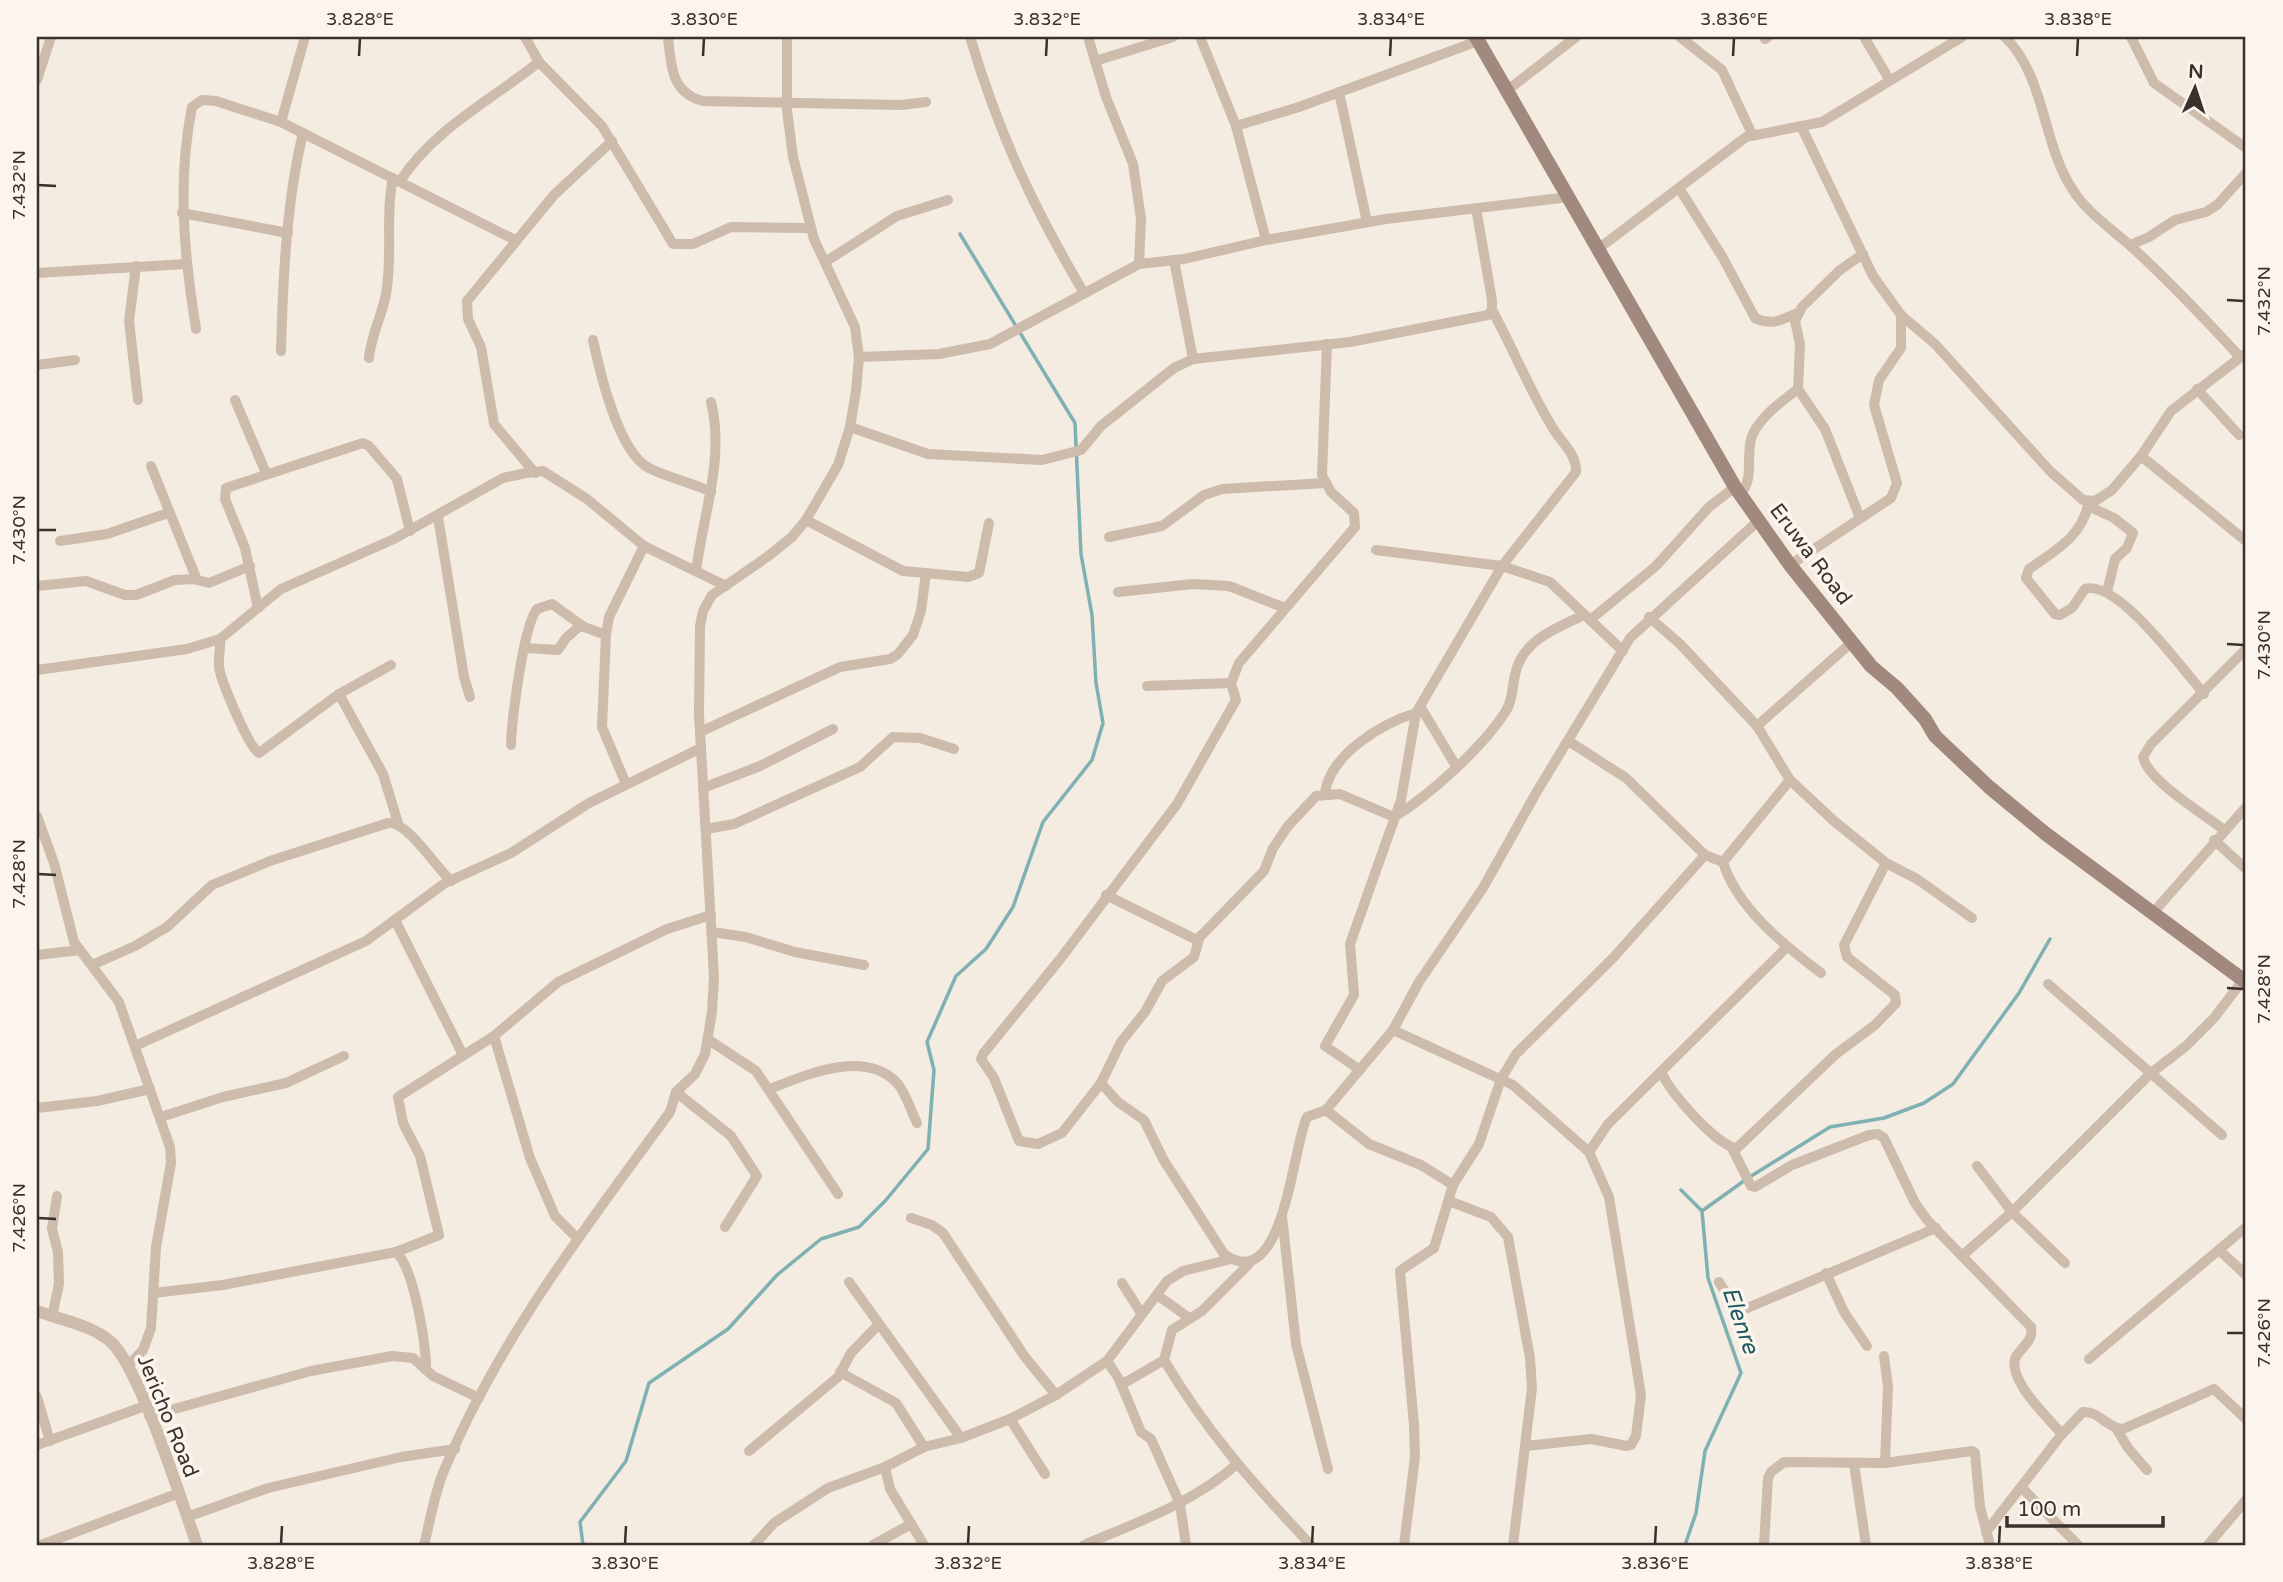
<svg xmlns="http://www.w3.org/2000/svg" width="2283" height="1582" font-family="'Varela Round',sans-serif">
<style>
.lines{fill:none;stroke-linecap:round;stroke-linejoin:round}
.stream{stroke:#7fb0b2;stroke-width:3.5}
.minor{stroke:#cdbbac;stroke-width:10}
.tertiary{stroke:#cdbbac;stroke-width:12}
.secondary{stroke:#a18a7d;stroke-width:14}
.ticks{fill:none;stroke:#3b302b;stroke-width:2.5}
.labels{text-anchor:middle;stroke-width:7;stroke-linejoin:round;paint-order:stroke}
.street-label{font-size:21px;fill:#3b302b;stroke:#fbf5ee}
.water-label{font-size:23px;font-style:italic;fill:#1f5a5e;stroke:#fbf5ee}
.neatline{fill:none;stroke:#3b302b;stroke-width:2.5}
.ticks-label{font-size:18px;text-anchor:middle;fill:#3b302b}
</style>
<rect width="100%" height="100%" fill="#f4ebe1"/>
<g class="lines">
<!-- stream -->
<g class="stream">
<polyline points="1681,1190 1702,1211 1708,1278 1741,1373 1705,1451 1696,1513 1685,1545"/>
<polyline points="1702,1211 1748,1178 1830,1127 1884,1118 1924,1103 1953,1084 2019,993 2050,939"/>
<polyline points="583,1545 580,1522 626,1461 649,1383 728,1329 777,1275 821,1239 859,1227 886,1200 928,1149 934,1070 927,1042 956,976 986,949 1013,907 1043,822 1092,760 1103,723 1096,683 1092,615 1081,554 1075,423 960,234"/>
</g>
<!-- minor -->
<g class="minor">
<polyline points="525,37 539,62 602,126 673,244 693,244 731,227 810,228"/>
<path d="M 668,37 C 671,65 671,93 703,101 L 901,105 L 926,102"/>
<path d="M 970,37 C 999,134 1033,207 1084,293"/>
<polyline points="1088,37 1106,97 1133,164 1141,219 1139,264"/>
<polyline points="1200,37 1236,126 1266,240"/>
<polyline points="1680,37 1722,70 1752,134"/>
<polyline points="1864,37 1889,79"/>
<path d="M 2005,37 C 2045,76 2042,141 2071,187 C 2086,213 2114,230 2135,250 C 2172,284 2206,320 2240,357"/>
<polyline points="2131,37 2154,83 2246,148"/>
<polyline points="1765,39 1768,37"/>
<polyline points="1095,61 1173,37"/>
<polyline points="37,80 51,37"/>
<polyline points="1509,89 1576,37"/>
<polyline points="1339,92 1367,222"/>
<polyline points="281,122 305,37"/>
<polyline points="1236,126 1299,107 1478,41"/>
<polyline points="1801,126 1873,276 1901,315 1935,344 2050,471 2083,500 2095,501 2112,490 2141,456 2171,411 2246,353"/>
<path d="M 400,181 C 435,128 490,101 539,62"/>
<path d="M 1679,188 L 1723,258 L 1755,318 C 1771,326 1782,320 1797,313"/>
<polyline points="182,213 288,233"/>
<polyline points="2130,245 2149,237 2175,220 2206,212 2217,205 2246,173"/>
<polyline points="1598,249 1746,137 1822,122 1962,37"/>
<polyline points="1174,260 1193,359"/>
<polyline points="825,262 897,216 948,200"/>
<polyline points="136,266 129,321 138,400"/>
<polyline points="37,273 186,264"/>
<path d="M 196,329 C 184,254 177,183 192,107 L 202,100 L 216,101 L 281,122 L 515,240"/>
<path d="M 593,340 C 600,373 619,453 649,468 C 668,478 691,482 711,492"/>
<path d="M 281,351 C 283,279 286,204 303,133"/>
<polyline points="859,357 939,354 990,344 1139,264 1184,259 1266,240 1386,219 1569,197"/>
<path d="M 369,358 C 371,335 382,316 386,294 C 393,256 385,217 393,178"/>
<polyline points="37,365 75,360"/>
<polyline points="2197,389 2239,435"/>
<polyline points="235,400 266,473"/>
<polyline points="850,427 928,454 1042,460 1081,450 1101,426 1174,368 1193,359 1350,342 1488,315 1492,310 1492,300 1476,208"/>
<polyline points="2141,456 2246,541"/>
<polyline points="151,466 197,580"/>
<polyline points="535,473 494,424 481,347 468,319 467,301 554,195 612,141"/>
<path d="M 1740,494 C 1755,480 1745,455 1752,436 C 1760,417 1782,401 1798,389"/>
<path d="M 2089,501 C 2083,536 2056,550 2029,569 L 2026,578 L 2055,614 L 2060,615 L 2072,608 L 2085,589 C 2117,578 2184,671 2204,694"/>
<polyline points="2088,506 2114,518 2133,533 2127,548 2115,559 2107,592"/>
<polyline points="438,517 464,677 470,697"/>
<polyline points="1860,518 1825,429 1798,389 1800,344 1795,321 1802,307 1840,270 1863,254"/>
<polyline points="806,520 903,571 968,577 979,573 989,523"/>
<polyline points="1109,537 1162,526 1204,495 1222,489 1325,483"/>
<polyline points="60,541 107,534 168,513"/>
<path d="M 1376,550 L 1502,566 L 1576,472 C 1577,455 1563,444 1554,430 C 1530,392 1514,350 1492,310"/>
<polyline points="1790,565 1891,498 1897,483 1874,405 1879,380 1901,348 1901,315"/>
<path d="M 696,571 C 703,515 725,458 711,402"/>
<polyline points="37,586 86,581 125,595 136,595 175,580 193,579 209,583 250,566"/>
<polyline points="1118,592 1193,584 1229,586 1285,608"/>
<polyline points="258,608 245,548 225,499 226,488 363,443 369,446 397,479 410,531"/>
<polyline points="1649,617 1680,644 1757,726 1790,780 1834,821 1886,863 1917,879 1972,918"/>
<polyline points="1590,620 1656,566 1709,507 1735,487"/>
<path d="M 220,639 C 221,648 218,658 219,667 C 221,681 248,746 259,753 L 339,694 L 391,665"/>
<polyline points="525,648 558,650 566,638 581,625"/>
<polyline points="37,670 187,649 220,639 281,589 394,539 503,478 526,473 543,471 587,499 644,546 726,586"/>
<polyline points="1147,686 1231,683"/>
<polyline points="339,694 383,774 398,823"/>
<polyline points="1420,706 1456,766"/>
<polyline points="1757,726 1852,642"/>
<polyline points="700,732 840,667 890,659 898,654 913,635 921,611 926,573"/>
<polyline points="1570,742 1626,778 1705,855 1723,862"/>
<path d="M 511,745 C 512,719 523,627 537,609 L 552,604 L 584,627 L 606,635"/>
<polyline points="626,784 602,727 606,635 609,617 644,546"/>
<polyline points="703,788 760,766 833,729"/>
<path d="M 1325,793 C 1330,754 1383,723 1416,713"/>
<polyline points="37,816 54,863 74,942 119,1002 170,1147 171,1163 156,1247 151,1328 143,1350 128,1366"/>
<polyline points="706,829 734,824 860,767 893,737 920,738 954,749"/>
<path d="M 2224,830 C 2204,814 2148,781 2143,757 L 2151,744 L 2246,649"/>
<polyline points="2214,840 2246,869"/>
<path d="M 1723,862 C 1737,908 1784,945 1821,973"/>
<polyline points="1723,862 1790,780"/>
<path d="M 1106,895 L 1197,940 L 1264,871 L 1273,848 L 1288,826 L 1316,796 L 1340,794 L 1394,817 C 1430,795 1483,747 1506,711 C 1513,700 1512,687 1515,675 C 1521,641 1556,628 1584,615"/>
<polyline points="2152,914 2246,807"/>
<polyline points="395,920 463,1055"/>
<polyline points="712,932 746,937 795,952 864,965"/>
<polyline points="1200,936 1194,957 1162,981 1145,1012 1121,1042 1101,1083 1062,1133 1038,1144 1019,1141 994,1078 981,1059 983,1054 1061,958 1177,804 1236,700 1231,683 1239,663 1355,527 1354,513 1331,492 1322,475 1327,344"/>
<polyline points="37,955 80,950"/>
<path d="M 92,965 L 135,946 L 167,927 L 212,885 L 270,861 L 388,823 C 406,820 435,866 451,881"/>
<polyline points="2048,984 2222,1135"/>
<polyline points="1393,1030 1513,1085 1589,1152 1609,1197 1641,1395 1636,1436 1631,1445 1627,1446 1591,1439 1526,1446"/>
<polyline points="494,1036 530,1158 555,1216 578,1239"/>
<polyline points="709,1040 756,1071 838,1194"/>
<polyline points="135,1046 366,941 445,883 511,853 589,803 701,748"/>
<polyline points="1360,1070 1325,1046 1354,995 1350,944 1401,800 1416,713 1502,566 1550,582 1623,651"/>
<path d="M 1662,1073 C 1668,1091 1719,1148 1737,1148 L 1836,1054 L 1875,1025 L 1896,1003 L 1895,995 L 1847,957 L 1844,945 L 1886,863"/>
<path d="M 1101,1083 L 1118,1102 L 1144,1120 L 1163,1159 L 1224,1254 C 1284,1297 1292,1148 1307,1117 L 1326,1110 L 1393,1030 L 1419,982 L 1483,888 L 1536,793 L 1630,638 L 1758,521"/>
<path d="M 770,1089 C 806,1075 865,1048 898,1084 C 906,1094 911,1111 917,1123"/>
<polyline points="676,1092 731,1136 757,1176 725,1227"/>
<polyline points="37,1108 97,1101 150,1089"/>
<polyline points="1326,1110 1369,1144 1421,1165 1453,1185"/>
<polyline points="161,1117 223,1097 286,1083 344,1056"/>
<path d="M 1732,1148 L 1751,1186 L 1755,1187 L 1792,1165 L 1869,1135 L 1878,1134 L 1884,1138 L 1915,1203 L 1928,1221 L 2031,1327 C 2034,1340 2023,1346 2017,1355 C 2003,1376 2049,1419 2062,1434"/>
<polyline points="1589,1152 1608,1124 1787,947"/>
<polyline points="1977,1166 2012,1212 2065,1263"/>
<polyline points="1449,1201 1491,1217 1508,1237 1530,1358 1532,1388 1513,1545"/>
<polyline points="1282,1216 1296,1344 1328,1469"/>
<polyline points="911,1218 932,1225 943,1233 1025,1357 1056,1395"/>
<polyline points="2219,1250 2246,1275"/>
<polyline points="396,1252 439,1235 420,1156 403,1123 398,1097 494,1036 558,982 667,929 711,915"/>
<polyline points="1963,1255 2012,1212 2150,1074 2186,1046 2214,1018 2243,980"/>
<path d="M 1249,1264 L 1202,1311 L 1172,1330 L 1164,1360 C 1207,1432 1254,1485 1311,1545"/>
<polyline points="1826,1273 1844,1312 1867,1346"/>
<polyline points="849,1282 961,1438"/>
<polyline points="1719,1282 1738,1312 1936,1228"/>
<polyline points="1122,1283 1141,1313"/>
<path d="M 153,1293 L 223,1285 L 396,1252 C 414,1268 426,1344 426,1370"/>
<polyline points="1157,1295 1188,1317"/>
<polyline points="52,1317 59,1284 58,1252 52,1229 57,1196"/>
<polyline points="1884,1356 1888,1386 1885,1463"/>
<polyline points="2089,1359 2246,1227"/>
<polyline points="1107,1361 1119,1379 1141,1432 1151,1439 1180,1504 1186,1545"/>
<polyline points="840,1372 896,1403 924,1447"/>
<polyline points="1121,1385 1164,1360"/>
<polyline points="37,1397 50,1441"/>
<polyline points="149,1416 311,1371 392,1356 413,1358 433,1376 479,1398"/>
<polyline points="1010,1419 1045,1474"/>
<polyline points="2116,1428 2128,1448 2147,1470"/>
<polyline points="37,1445 145,1406"/>
<polyline points="749,1451 838,1377 851,1353 879,1324"/>
<polyline points="1854,1464 1866,1545"/>
<polyline points="885,1467 890,1489 924,1545"/>
<polyline points="2021,1487 2078,1545"/>
<polyline points="187,1517 268,1488 401,1457 455,1449"/>
<path d="M 1986,1532 L 2062,1434 L 2083,1412 C 2099,1411 2107,1428 2123,1429 L 2214,1389 L 2246,1419"/>
<polyline points="41,1545 179,1493"/>
<path d="M 424,1545 C 430,1522 434,1495 443,1473 C 498,1340 586,1227 670,1112 L 676,1092 L 695,1074 L 705,1054 L 712,1012 L 714,977 L 699,714 L 700,626 L 703,611 L 712,595 L 767,557 L 792,537 L 806,520 L 838,465 L 850,427 L 856,391 L 859,357 L 855,327 L 814,239 L 793,157 L 787,110 L 787,37"/>
<polyline points="754,1545 774,1523 828,1488 885,1467 924,1447 961,1438 1010,1419 1056,1395 1107,1361 1167,1281 1183,1271 1231,1259"/>
<polyline points="873,1545 911,1524"/>
<path d="M 1084,1545 C 1138,1522 1193,1503 1237,1464"/>
<polyline points="1404,1545 1415,1457 1414,1425 1400,1271 1434,1248 1453,1185 1479,1144 1501,1079 1516,1054 1613,958 1705,855"/>
<polyline points="1764,1545 1768,1478 1771,1472 1784,1462 1885,1463 1972,1451 1975,1453 1980,1507 1990,1545"/>
<polyline points="2208,1545 2246,1500"/>
</g>
<!-- tertiary -->
<path class="tertiary" d="M 37,1311 C 61,1320 92,1325 111,1342 C 140,1368 182,1503 197,1545"/>
<!-- secondary -->
<polyline class="secondary" points="1476,37 1735,487 1790,565 1871,666 1897,688 1925,719 1935,736 1989,787 2046,834 2246,982"/>
</g>
<!-- ticks -->
<path class="ticks" d="M 359,56 L 360,38M 703,56 L 704,38M 1046,56 L 1047,38M 1390,56 L 1391,38M 1733,56 L 1734,38M 2077,56 L 2078,38M 38,185 L 56,186M 2227,300 L 2244,301M 38,530 L 56,530M 2227,644 L 2244,645M 38,874 L 56,875M 2227,988 L 2244,989M 38,1218 L 56,1219M 2227,1333 L 2244,1333M 281,1544 L 282,1526M 625,1544 L 626,1526M 968,1544 L 969,1526M 1312,1544 L 1313,1526M 1655,1544 L 1656,1526M 1999,1544 L 2000,1526"/>
<g class="labels">
<!-- street labels -->
<g class="street-label">
<text transform="translate(1811 554) rotate(53)" y="7">Eruwa Road</text>
<text transform="translate(168 1416) rotate(68)" y="7">Jericho Road</text>
</g>
<!-- water labels -->
<g class="water-label">
<text transform="translate(1741 1320) rotate(71)" y="8">Elenre</text>
</g>
</g>
<!-- border -->
<rect width="2283" height="1582" fill="none" stroke="#fbf5ee" stroke-width="77"/>
<!-- north arrow -->
<g transform="translate(2195 88) rotate(3)" stroke="#fbf5ee" stroke-width="5" paint-order="stroke">
<path d="M0-5L12 26L0 18L-12 26Z" fill="#3b302b"/>
<text y="-10" font-size="19" font-weight="bold" text-anchor="middle" fill="#3b302b">N</text>
</g>
<!-- scale -->
<path d="M2007 1516v10h156v-10" fill="none" stroke="#3b302b" stroke-width="3.5"/>
<text x="2017" y="1516" font-size="21" fill="#3b302b" stroke="#fbf5ee" stroke-width="5" paint-order="stroke">100 m</text>
<rect x="38" y="38" width="2206" height="1506" class="neatline"/>
<g class="ticks-label">
<text x="360" y="25">3.828°E</text>
<text x="704" y="25">3.830°E</text>
<text x="1047" y="25">3.832°E</text>
<text x="1391" y="25">3.834°E</text>
<text x="1734" y="25">3.836°E</text>
<text x="2078" y="25">3.838°E</text>
<text transform="translate(19 185) rotate(-90)" y="6">7.432°N</text>
<text transform="translate(2264 301) rotate(-90)" y="6">7.432°N</text>
<text transform="translate(19 530) rotate(-90)" y="6">7.430°N</text>
<text transform="translate(2264 645) rotate(-90)" y="6">7.430°N</text>
<text transform="translate(19 874) rotate(-90)" y="6">7.428°N</text>
<text transform="translate(2264 989) rotate(-90)" y="6">7.428°N</text>
<text transform="translate(19 1218) rotate(-90)" y="6">7.426°N</text>
<text transform="translate(2264 1333) rotate(-90)" y="6">7.426°N</text>
<text x="281" y="1569">3.828°E</text>
<text x="625" y="1569">3.830°E</text>
<text x="968" y="1569">3.832°E</text>
<text x="1312" y="1569">3.834°E</text>
<text x="1655" y="1569">3.836°E</text>
<text x="1999" y="1569">3.838°E</text>
</g>
</svg>
